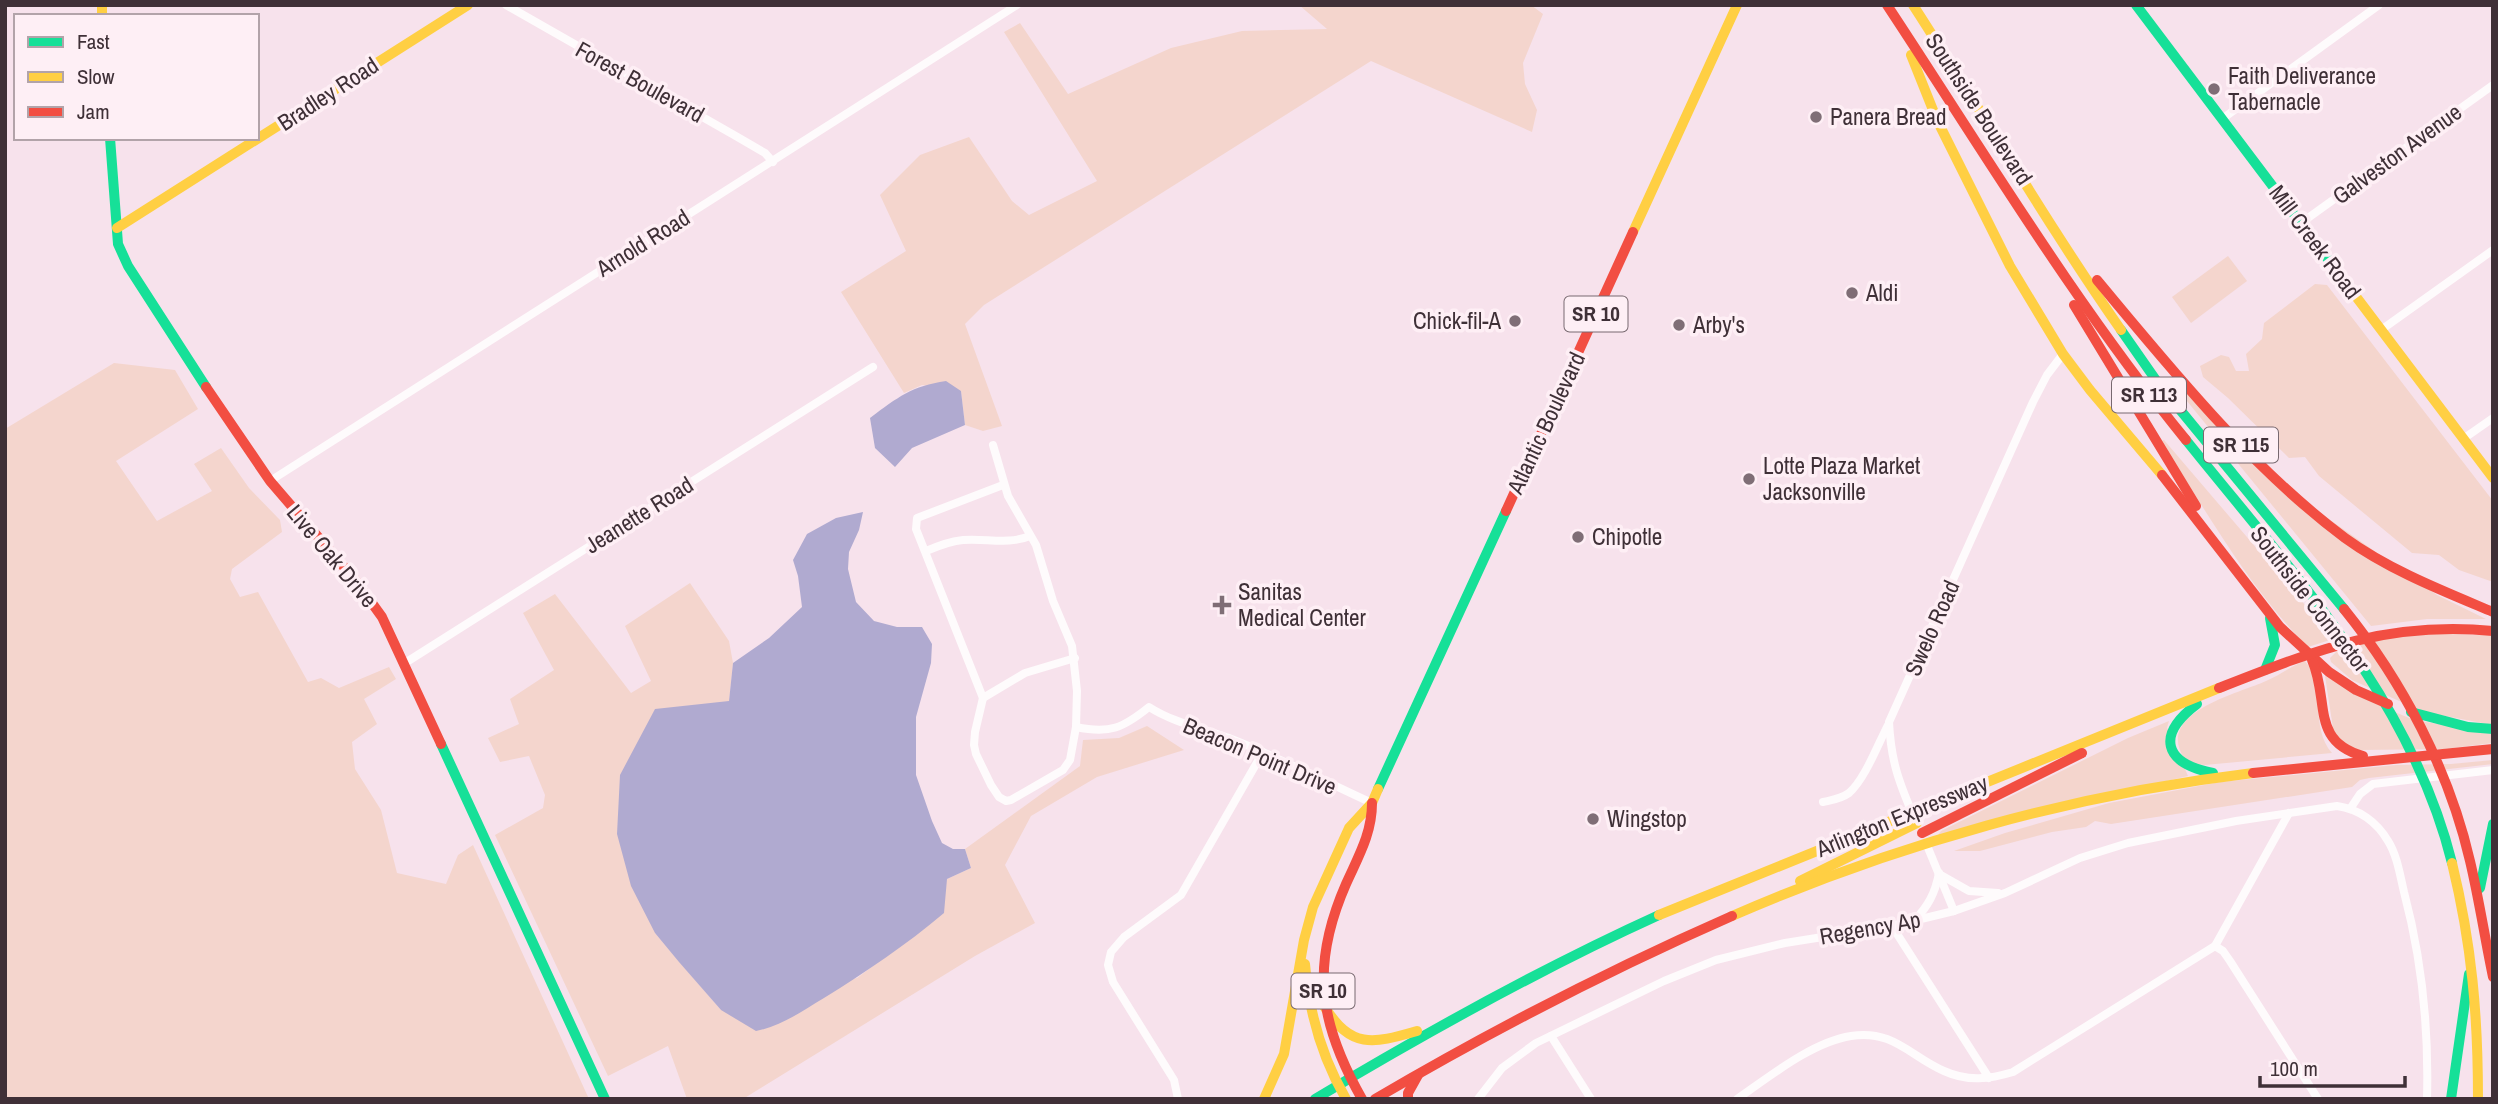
<svg xmlns="http://www.w3.org/2000/svg" width="2498" height="1104" font-family="'Archivo Narrow',sans-serif">
<style>
.green{fill:#f4d5cd}
.water{fill:#b0aad0}
.lines{fill:none;stroke-linecap:round;stroke-linejoin:round}
.street{stroke:#fefbfc;stroke-width:8}
.fast{stroke:#16e098;stroke-width:10}
.slow{stroke:#ffcf43;stroke-width:10}
.jam{stroke:#f24e42;stroke-width:10}
.poi-dot{fill:#7f6e76;stroke:#feeff5;stroke-width:2.5}
.labels{text-anchor:middle;stroke-width:7;stroke-linejoin:round;paint-order:stroke}
.shield{fill:#feeff5;stroke:#786970;stroke-width:2}
.shield-label{font-size:21px;font-weight:bold;fill:#3f3037}
.poi-label{font-size:23px;fill:#3f3037;stroke:#feeff5;text-anchor:start}
.street-label{font-size:23px;fill:#3f3037;stroke:#feeff5}
</style>
<rect width="100%" height="100%" fill="#f7e2ec"/>
<!-- green -->
<g class="green">
<polygon points="1299,5 1531,5 1543,14 1523,63 1525,84 1537,110 1532,132 1371,61 984,305 965,324 1002,426 983,431 965,425 961,391 922,385 904,393 841,292 906,251 880,195 920,155 969,137 1012,201 1029,215 1097,181 1004,32 1020,23 1068,94 1171,48 1242,31 1327,29"/>
<polygon points="2228,256 2247,281 2191,323 2172,297"/>
<polygon points="2315,284 2327,285 2493,501 2493,582 2459,570 2439,555 2412,553 2319,476 2305,457 2289,458 2228,398 2203,377 2200,366 2221,355 2229,357 2236,371 2249,371 2246,354 2262,339 2264,323"/>
<polygon points="114,363 175,370 198,409 116,461 157,521 212,491 194,464 221,448 249,488 280,520 282,532 232,569 230,579 240,597 258,592 308,682 321,678 339,688 389,667 396,679 364,699 377,724 352,742 355,769 381,810 397,873 446,884 458,855 473,845 589,1099 5,1099 5,429"/>
<polygon points="2176,382 2262,472 2437,595 2486,619 2427,619 2371,626 2173,384"/>
<path d="M 2164,440 L 2311,612 L 2333,639 L 2308,647 C 2248,587 2207,512 2161,441 Z"/>
<polygon points="690,583 729,641 733,663 729,702 655,933 721,1010 857,978 882,959 947,879 971,868 965,849 1080,766 1083,740 1119,738 1147,726 1184,750 1097,777 1031,816 1005,865 1035,923 975,956 743,1099 687,1099 668,1046 608,1076 495,835 543,808 545,795 529,756 500,762 488,738 519,724 510,699 554,670 523,613 555,594 631,693 651,681 625,626"/>
<polygon points="2411,633 2493,635 2493,725 2424,712 2352,680 2331,662 2330,658 2339,649"/>
<path d="M 2305,661 C 2327,686 2309,727 2332,753 L 2205,765 L 2196,764 L 2184,758 C 2155,713 2237,694 2266,681 C 2280,675 2291,666 2305,661 Z"/>
<polygon points="2325,676 2397,713 2414,720 2493,733 2493,743 2444,749 2359,750 2335,741"/>
<polygon points="2169,721 2167,728 2188,776 1938,835 1941,831 2128,738"/>
<polygon points="2493,760 2493,764 2369,778 2360,780 2352,787 2111,824 2095,821 2086,827 2052,832 1980,851 1954,851 2005,833 2109,803 2220,782 2396,765 2451,764"/>
</g>
<!-- water -->
<g class="water">
<path d="M 946,381 L 961,391 L 965,425 L 912,448 L 895,467 L 875,448 L 870,418 C 898,397 912,386 946,381 Z"/>
<path d="M 863,512 L 859,530 L 849,552 L 848,569 L 856,602 L 874,621 L 897,627 L 922,627 L 932,644 L 931,663 L 916,717 L 916,775 L 932,821 L 942,843 L 953,849 L 965,849 L 971,868 L 947,879 L 944,913 C 906,945 866,972 824,998 C 802,1011 782,1026 756,1031 L 721,1010 L 679,962 L 655,933 L 631,886 L 617,834 L 620,775 L 655,709 L 729,701 L 733,663 L 769,638 L 802,607 L 798,576 L 793,560 L 807,534 L 836,518 Z"/>
</g>
<g class="lines">
<!-- street -->
<g class="street">
<polyline points="506,5 734,135 765,153 773,162"/>
<polyline points="2222,119 2379,5"/>
<polyline points="2301,223 2493,85"/>
<polyline points="2381,330 2493,250"/>
<polyline points="2463,439 2493,418"/>
<polyline points="993,445 1008,496 1036,545 1053,601 1072,646 1077,691 1076,727 1070,760 1063,770 1011,800 1006,801 999,797 991,785 976,754 974,745 975,732 983,698 916,529 917,518 1003,485"/>
<polyline points="270,481 1017,5"/>
<path d="M 926,551 C 938,546 950,541 963,540 C 986,538 1008,545 1030,536"/>
<polyline points="405,663 873,367"/>
<polyline points="983,698 1025,673 1075,658"/>
<path d="M 1076,727 C 1110,734 1123,728 1149,707 C 1174,723 1202,728 1229,738 C 1278,757 1324,781 1372,803"/>
<path d="M 1823,802 C 1832,800 1841,799 1849,793 C 1865,779 1878,744 1888,725"/>
<polyline points="2350,809 2360,794 2373,784 2493,770"/>
<path d="M 1913,815 C 1898,780 1891,760 1889,722 L 2033,402 L 2047,375 L 2063,354"/>
<polyline points="1926,843 1954,911"/>
<polyline points="1939,874 1969,891 1998,893"/>
<path d="M 1914,921 C 1928,906 1935,894 1939,873"/>
<polyline points="1892,926 1989,1078"/>
<polyline points="2215,946 2289,813"/>
<polyline points="1551,1036 1591,1099"/>
<polyline points="1178,1099 1174,1080 1113,982 1108,965 1111,952 1124,937 1181,895 1263,752"/>
<path d="M 1478,1099 L 1502,1068 L 1536,1043 L 1664,981 L 1716,960 L 1785,943 L 1892,926 L 1954,911 L 2005,893 L 2080,858 L 2128,843 L 2236,821 L 2337,806 C 2359,809 2377,822 2388,841 C 2397,855 2400,875 2404,892 C 2422,960 2429,1028 2427,1099"/>
<path d="M 1737,1099 C 1769,1077 1812,1042 1851,1036 C 1893,1029 1911,1057 1944,1071 C 1968,1082 1990,1079 2013,1072 L 2215,946 L 2223,951 L 2230,961 L 2318,1099"/>
</g>
<!-- fast -->
<g class="fast">
<polyline points="2136,5 2342,278"/>
<polyline points="110,138 118,244 128,266 206,387"/>
<polyline points="2121,330 2158,383 2344,609"/>
<path d="M 2186,440 C 2290,570 2411,697 2452,863"/>
<polyline points="2265,670 2275,645 2270,618"/>
<path d="M 2197,704 C 2156,735 2163,763 2213,773"/>
<polyline points="2411,712 2468,727 2493,729"/>
<polyline points="441,744 605,1099"/>
<polyline points="1378,789 1506,511"/>
<polyline points="2480,888 2493,824"/>
<path d="M 1315,1099 C 1427,1032 1540,969 1659,915"/>
<polyline points="2451,1099 2469,974"/>
</g>
<!-- slow -->
<g class="slow">
<polyline points="102,5 102,16"/>
<path d="M 1913,5 C 1983,113 2047,224 2121,330"/>
<polyline points="1911,55 1937,120 2010,266 2063,354 2090,390 2162,475"/>
<polyline points="117,228 468,5"/>
<polyline points="1633,232 1737,5"/>
<polyline points="2342,278 2493,478"/>
<path d="M 2452,863 C 2472,945 2478,1016 2478,1099"/>
<polyline points="1800,881 1917,823"/>
<polyline points="1659,915 2219,688"/>
<path d="M 1732,916 C 1897,844 2075,794 2253,773"/>
<path d="M 1305,964 C 1309,1013 1321,1056 1346,1099"/>
<path d="M 1324,1006 C 1351,1049 1372,1044 1417,1031"/>
<polyline points="1264,1099 1284,1054 1304,940 1313,907 1349,828 1372,803 1378,789"/>
</g>
<!-- jam -->
<g class="jam">
<path d="M 1887,5 C 1984,152 2075,304 2186,440"/>
<path d="M 2097,280 C 2172,370 2250,467 2345,538 C 2389,570 2443,591 2493,612"/>
<polyline points="2074,305 2196,506"/>
<polyline points="206,387 270,481 356,581 382,617 441,744"/>
<polyline points="2162,475 2280,627 2329,672 2356,690 2388,704"/>
<polyline points="1506,511 1633,232"/>
<path d="M 2344,609 C 2403,682 2449,770 2470,861 C 2479,899 2485,939 2493,977"/>
<path d="M 2312,660 C 2330,701 2310,741 2363,756"/>
<path d="M 2219,688 C 2316,650 2387,621 2493,631"/>
<polyline points="2253,773 2493,749"/>
<polyline points="1922,833 2082,753"/>
<path d="M 1362,1099 C 1319,1023 1310,966 1346,884 C 1358,857 1372,834 1372,803"/>
<path d="M 1375,1099 C 1491,1031 1609,970 1732,916"/>
<polyline points="1408,1099 1408,1093 1418,1075"/>
</g>
</g>
<!-- markers -->
<g class="poi-dot">
<circle cx="2214" cy="89" r="7"/>
<circle cx="1816" cy="117" r="7"/>
<circle cx="1852" cy="293" r="7"/>
<circle cx="1515" cy="321" r="7"/>
<circle cx="1679" cy="325" r="7"/>
<circle cx="1749" cy="479" r="7"/>
<circle cx="1578" cy="537" r="7"/>
<path d="M1218.5 594.5h7v7h7v7h-7v7h-7v-7h-7v-7h7z"/>
<circle cx="1593" cy="819" r="7"/>
</g>
<g class="labels">
<!-- shield labels -->
<g class="shield">
<rect x="1564.5" y="296.5" width="63" height="35" rx="5"/>
<rect x="2112" y="377.5" width="74" height="35" rx="5"/>
<rect x="2204" y="427.5" width="74" height="35" rx="5"/>
<rect x="1291.5" y="973.5" width="63" height="35" rx="5"/>
</g>
<g class="shield-label">
<text x="1596" y="321">SR 10</text>
<text x="2149" y="402">SR 113</text>
<text x="2241" y="452">SR 115</text>
<text x="1323" y="998">SR 10</text>
</g>
<!-- poi labels -->
<g class="poi-label">
<text x="2228" y="84">Faith Deliverance<tspan x="2228" dy="26">Tabernacle</tspan></text>
<text x="1830" y="125">Panera Bread</text>
<text x="1866" y="301">Aldi</text>
<text x="1501" y="329" text-anchor="end">Chick-fil-A</text>
<text x="1693" y="333">Arby's</text>
<text x="1763" y="474">Lotte Plaza Market<tspan x="1763" dy="26">Jacksonville</tspan></text>
<text x="1592" y="545">Chipotle</text>
<text x="1238" y="600">Sanitas<tspan x="1238" dy="26">Medical Center</tspan></text>
<text x="1607" y="827">Wingstop</text>
</g>
<!-- street labels -->
<g class="street-label">
<text transform="translate(640 82) rotate(29)" y="8">Forest Boulevard</text>
<text transform="translate(328 94) rotate(-33)" y="8">Bradley Road</text>
<text transform="translate(1979 109) rotate(57)" y="8">Southside Boulevard</text>
<text transform="translate(2397 154) rotate(-36)" y="8">Galveston Avenue</text>
<text transform="translate(2315 242) rotate(53)" y="8">Mill Creek Road</text>
<text transform="translate(643 243) rotate(-32)" y="8">Arnold Road</text>
<text transform="translate(1546 423) rotate(-65)" y="8">Atlantic Boulevard</text>
<text transform="translate(639 515) rotate(-32)" y="8">Jeanette Road</text>
<text transform="translate(332 556) rotate(50)" y="8">Live Oak Drive</text>
<text transform="translate(2310 599) rotate(52)" y="8">Southside Connector</text>
<text transform="translate(1932 628) rotate(-66)" y="8">Swelo Road</text>
<text transform="translate(1260 756) rotate(23)" y="8">Beacon Point Drive</text>
<text transform="translate(1902 816) rotate(-22)" y="8">Arlington Expressway</text>
<text transform="translate(1870 928) rotate(-10)" y="8">Regency Ap</text>
</g>
</g>
<!-- border -->
<rect width="2498" height="1104" fill="none" stroke="#3f3037" stroke-width="14"/>
<!-- legend -->
<rect x="14" y="14" width="245" height="126" fill="#feeff5" stroke="#b2a3a9" stroke-width="2"/>
<rect x="28" y="37" width="35" height="10" fill="#16e098" stroke="#b2a3a9" stroke-width="2"/>
<text x="77" y="49" font-size="21" fill="#3f3037">Fast</text>
<rect x="28" y="72" width="35" height="10" fill="#ffcf43" stroke="#b2a3a9" stroke-width="2"/>
<text x="77" y="84" font-size="21" fill="#3f3037">Slow</text>
<rect x="28" y="107" width="35" height="10" fill="#f24e42" stroke="#b2a3a9" stroke-width="2"/>
<text x="77" y="119" font-size="21" fill="#3f3037">Jam</text>
<!-- scale -->
<path d="M2260 1076v10h145v-10" fill="none" stroke="#3f3037" stroke-width="3.5"/>
<text x="2270" y="1076" font-size="21" fill="#3f3037" stroke="#feeff5" stroke-width="5" paint-order="stroke">100 m</text>
</svg>
